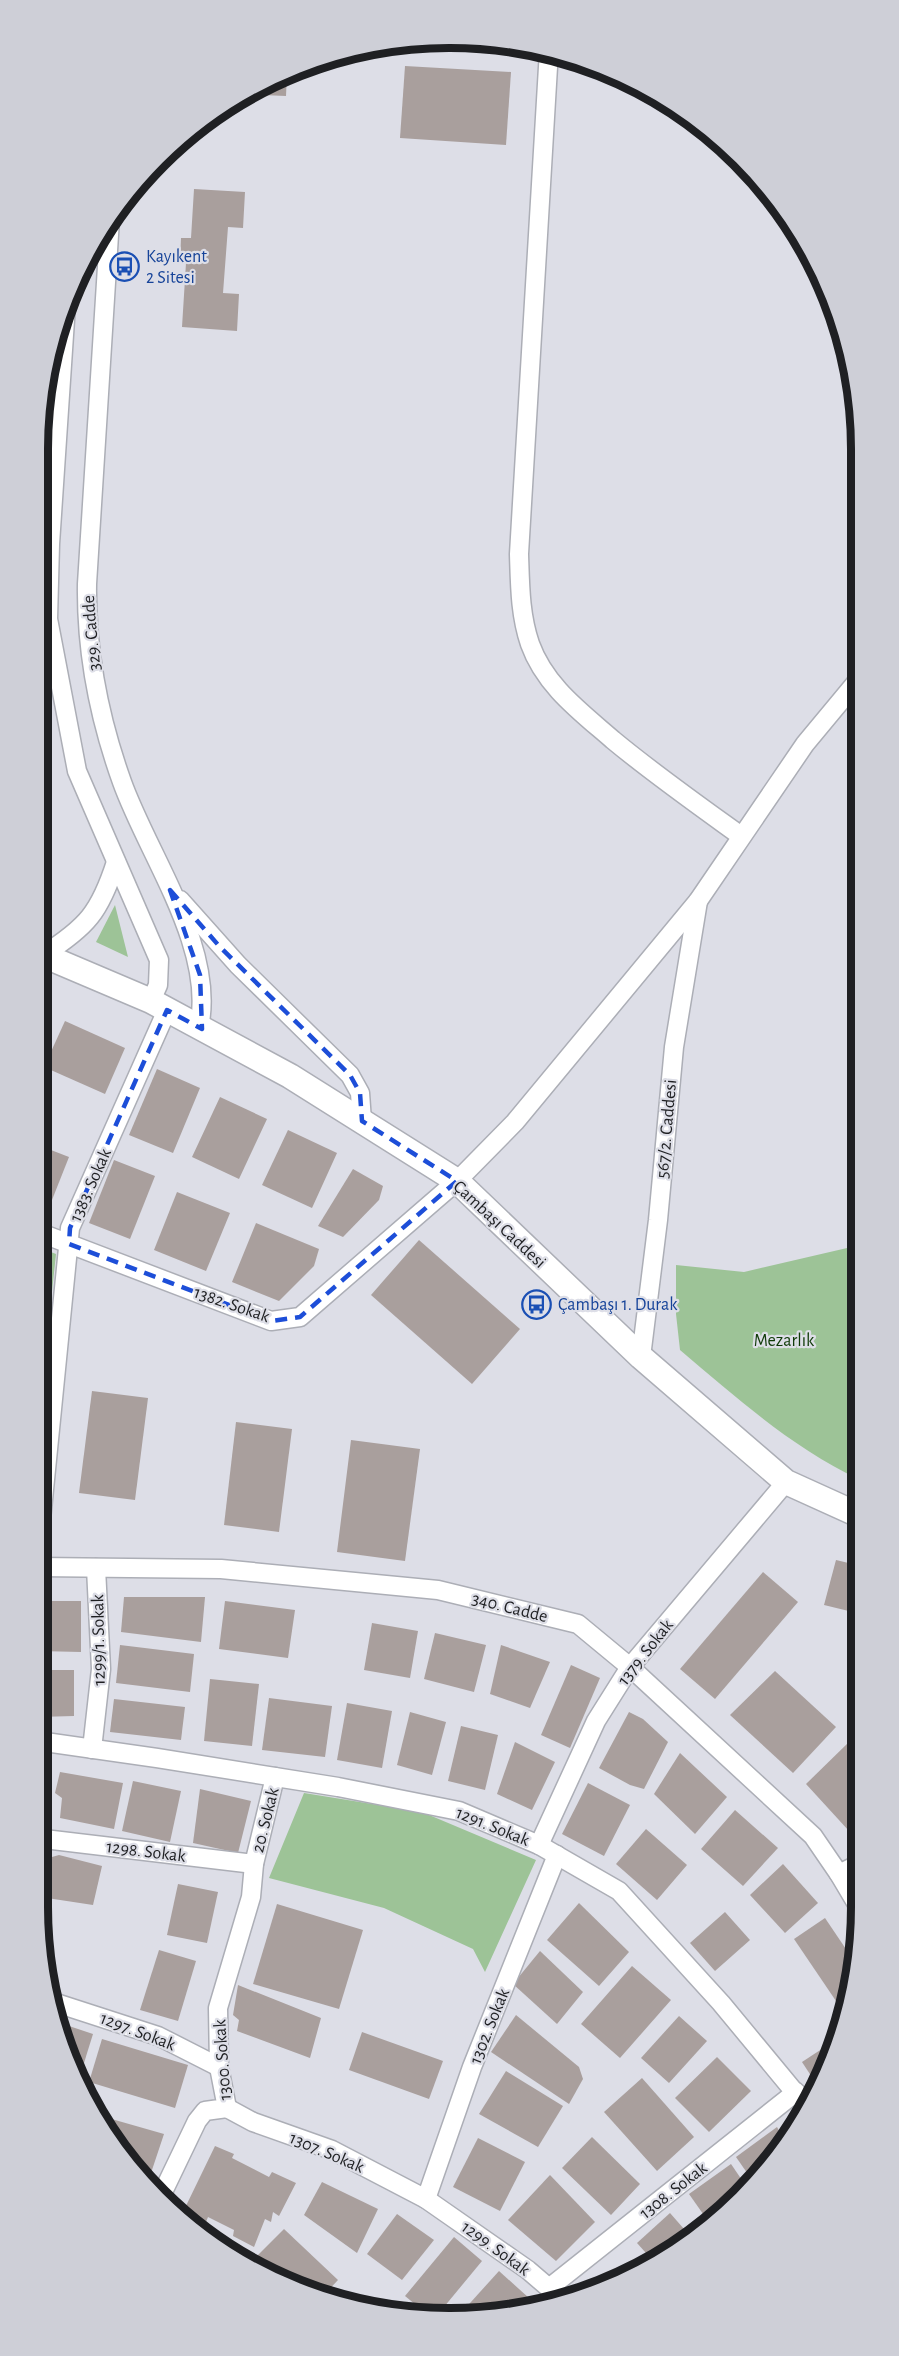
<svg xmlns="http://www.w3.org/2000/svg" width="899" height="2356" font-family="'Alegreya Sans',sans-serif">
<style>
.green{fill:#9dc397}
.building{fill:#a99f9d}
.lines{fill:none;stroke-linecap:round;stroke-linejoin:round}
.street-casing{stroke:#acaeb6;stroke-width:21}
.secondary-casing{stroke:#acaeb6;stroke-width:27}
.street{stroke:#fff;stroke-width:18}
.secondary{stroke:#fff;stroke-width:24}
.marked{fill:none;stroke:#1d4ed8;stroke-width:4.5;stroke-dasharray:12 8;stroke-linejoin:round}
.labels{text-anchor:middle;stroke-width:4.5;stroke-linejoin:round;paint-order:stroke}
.transit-label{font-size:18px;fill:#164399;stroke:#dddee7;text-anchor:start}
.street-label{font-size:18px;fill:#1f2023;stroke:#dddee7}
.park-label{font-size:18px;fill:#0f3a07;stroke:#dddee7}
.rim{fill:none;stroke:#1f2023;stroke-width:8}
</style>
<rect width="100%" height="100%" fill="#dddee7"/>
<!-- green -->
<g class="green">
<polygon points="115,905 128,957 96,942"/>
<path d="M 860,1245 L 860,1480 C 791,1447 738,1399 680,1350 L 676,1314 L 676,1265 L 744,1272 Z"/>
<polygon points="38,1247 56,1254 38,1423"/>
<polygon points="304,1793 422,1812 536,1860 485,1972 473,1949 384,1908 269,1878"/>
</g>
<!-- building -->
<g class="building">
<polygon points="405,66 511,72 506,145 400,138"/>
<polygon points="287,73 286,96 262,95 262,88 255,88"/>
<polygon points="248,91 247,101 233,100 244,93"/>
<polygon points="194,189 245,192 243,228 228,227 223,293 239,294 237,331 182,327 186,263 180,263 181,238 191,238"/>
<polygon points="38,1007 49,1012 38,1040"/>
<polygon points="65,1021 125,1048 105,1094 44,1067"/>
<polygon points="157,1069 200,1088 173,1153 129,1135"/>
<polygon points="220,1097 267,1119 239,1179 192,1157"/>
<polygon points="288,1130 337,1153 312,1208 262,1185"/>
<polygon points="38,1145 69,1157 50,1205 38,1200"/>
<polygon points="114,1160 155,1176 130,1239 89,1223"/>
<polygon points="353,1169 383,1186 379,1200 343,1237 318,1226"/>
<polygon points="177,1192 230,1213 206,1271 154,1250"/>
<polygon points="256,1223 319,1249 314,1266 279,1301 232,1282"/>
<polygon points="419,1240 520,1329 472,1384 371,1295"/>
<polygon points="92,1391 148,1398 135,1500 79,1493"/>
<polygon points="236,1422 292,1429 279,1532 224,1525"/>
<polygon points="351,1440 420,1449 405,1561 337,1552"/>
<polygon points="836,1560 861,1566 861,1614 824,1605"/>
<polygon points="763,1572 798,1602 715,1699 680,1669"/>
<polygon points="124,1597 205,1597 201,1642 121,1632"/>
<polygon points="38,1601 81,1601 81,1652 38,1651"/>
<polygon points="225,1601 295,1610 288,1658 219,1649"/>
<polygon points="372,1623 418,1631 410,1678 364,1670"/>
<polygon points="435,1633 486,1645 474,1692 424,1679"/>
<polygon points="120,1645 194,1654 190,1692 116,1683"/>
<polygon points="501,1645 550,1662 530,1708 490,1694"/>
<polygon points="571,1665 600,1678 570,1748 541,1735"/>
<polygon points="38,1670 74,1670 74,1716 38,1717"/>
<polygon points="775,1671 836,1727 793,1773 730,1715"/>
<polygon points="210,1679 259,1684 252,1746 204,1741"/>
<polygon points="269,1698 332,1706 325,1757 262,1750"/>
<polygon points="114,1699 185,1707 181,1740 110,1732"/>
<polygon points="347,1703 392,1711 382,1768 337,1760"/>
<polygon points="410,1712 446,1722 432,1775 397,1765"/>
<polygon points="629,1712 643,1719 668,1742 644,1789 630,1785 599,1768"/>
<polygon points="461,1726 498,1735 485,1790 448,1781"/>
<polygon points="515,1742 555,1762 532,1810 497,1794"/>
<polygon points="849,1742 861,1753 860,1843 806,1784"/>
<polygon points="680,1753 727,1797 695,1834 654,1794"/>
<polygon points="38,1767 47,1768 45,1808 38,1809"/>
<polygon points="60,1772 123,1783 114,1829 60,1818 62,1798 55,1793"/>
<polygon points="133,1781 181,1791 170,1842 122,1831"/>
<polygon points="588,1783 630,1805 604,1856 562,1834"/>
<polygon points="200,1789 251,1801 238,1853 193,1843"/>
<polygon points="735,1810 778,1848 743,1886 701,1849"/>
<polygon points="646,1829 687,1865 657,1900 616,1864"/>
<polygon points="59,1855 102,1866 93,1905 47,1898 38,1888 38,1861"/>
<polygon points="783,1864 818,1903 785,1933 750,1895"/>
<polygon points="178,1884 218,1892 207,1943 167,1935"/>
<polygon points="579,1903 629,1952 599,1986 547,1940"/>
<polygon points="277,1904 363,1930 339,2009 253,1984"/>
<polygon points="725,1912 750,1940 715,1971 690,1943"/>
<polygon points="825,1918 854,1961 850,1992 836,2001 794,1939"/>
<polygon points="159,1950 196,1961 178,2021 140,2010"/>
<polygon points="540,1951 583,1992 557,2024 513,1984"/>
<polygon points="632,1966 671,2000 620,2058 581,2024"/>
<polygon points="238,1985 321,2018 310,2058 237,2031 239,2020 233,2015"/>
<polygon points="516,2015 579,2067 583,2079 569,2104 491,2052"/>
<polygon points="679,2016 707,2041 669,2083 641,2058"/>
<polygon points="57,2022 93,2034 79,2079 59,2039"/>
<polygon points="362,2032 443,2061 429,2099 349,2070"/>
<polygon points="102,2039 188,2065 175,2108 89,2082"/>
<polygon points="834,2041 836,2044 819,2088 802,2062"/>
<polygon points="717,2057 751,2091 709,2132 675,2098"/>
<polygon points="506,2071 563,2106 538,2147 479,2114"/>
<polygon points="642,2078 694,2137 657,2171 604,2112"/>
<polygon points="94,2114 164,2134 149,2179 137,2174"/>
<polygon points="777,2127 786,2143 777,2157 752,2180 736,2157"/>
<polygon points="592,2137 640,2184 611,2215 562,2168"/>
<polygon points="478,2138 525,2162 500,2211 453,2187"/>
<polygon points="215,2146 234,2154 232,2158 269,2177 272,2172 296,2183 279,2216 273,2212 271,2222 265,2219 254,2247 233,2236 234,2230 208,2217 206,2222 184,2210"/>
<polygon points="731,2164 746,2186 708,2221 689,2194"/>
<polygon points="550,2175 595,2222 556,2261 508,2220"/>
<polygon points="322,2182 378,2209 357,2253 304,2215"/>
<polygon points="670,2213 691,2237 678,2249 654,2262 637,2243"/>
<polygon points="397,2214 434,2240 402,2280 367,2254"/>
<polygon points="284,2229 338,2280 321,2298 249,2264"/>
<polygon points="454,2237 482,2261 439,2313 427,2314 405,2296"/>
<polygon points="499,2271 539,2307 537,2308 530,2311 461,2313"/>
<polygon points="345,2292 358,2306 336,2301"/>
</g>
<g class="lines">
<defs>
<g id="street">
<path d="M 549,50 L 519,554 C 520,585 520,615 530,644 C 545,686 581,712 613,740 C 654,774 698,805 741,836"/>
<path d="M 110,219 L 87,584 C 86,652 99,718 122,782 C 148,855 216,948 199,1027"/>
<polyline points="66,305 50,544 48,619 77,771 159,960 158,985 151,1001"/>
<polyline points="180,900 238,965 350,1075 360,1093 362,1121"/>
<path d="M 43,955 C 87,927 100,912 116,862"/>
<polyline points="38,1232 271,1321 300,1317 457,1181 515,1122 698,901 805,744 859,679"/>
<polyline points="641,1357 658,1220 674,1047 698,901"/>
<polyline points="38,1550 70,1228 167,1010"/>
<polyline points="38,1567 221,1569 438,1590 578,1624 630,1667 813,1836 839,1874 861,1911"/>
<polyline points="38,1741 157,1758 338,1787 459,1811 539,1845 619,1891 721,2003 807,2107"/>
<polyline points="92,1749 101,1669 96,1568"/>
<polyline points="38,1841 44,1839 254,1864"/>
<polyline points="539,1845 596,1721 630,1667 786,1482"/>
<polyline points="839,1874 861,1863"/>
<polyline points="53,2002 158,2036 219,2067"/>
<polyline points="227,2108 253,2122 332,2150 426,2199 528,2270 563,2300"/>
<polyline points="161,2196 197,2121 205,2111 227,2108 219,2067 218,2008 251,1897 254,1864 275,1777"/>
<polyline points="426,2199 472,2067 557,1855"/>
<polyline points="549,2288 796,2092"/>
</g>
<polyline id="secondary" points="38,953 151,1001 290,1076 457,1181 641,1357 786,1482 861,1516"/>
</defs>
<!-- street casing -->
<use href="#street" class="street-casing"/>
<!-- secondary casing -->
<use href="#secondary" class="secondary-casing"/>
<!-- street -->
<use href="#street" class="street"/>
<!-- secondary -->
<use href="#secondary" class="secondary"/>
</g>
<!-- marked area -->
<path class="marked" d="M 170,890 L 220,947 L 350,1075 L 360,1093 L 362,1121 L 457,1181 L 300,1317 L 271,1321 L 69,1244 L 70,1228 L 167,1010 L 202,1029 L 200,975 Z"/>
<!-- icons -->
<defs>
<symbol id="bus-ring" viewBox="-11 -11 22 22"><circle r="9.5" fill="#dddee7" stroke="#1a4fb4" stroke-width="1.5"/><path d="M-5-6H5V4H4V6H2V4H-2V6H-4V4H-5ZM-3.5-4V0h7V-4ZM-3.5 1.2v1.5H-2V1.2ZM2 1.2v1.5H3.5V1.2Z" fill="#1a4fb4"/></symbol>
</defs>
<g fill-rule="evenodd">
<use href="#bus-ring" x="108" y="250" width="33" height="33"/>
<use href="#bus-ring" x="520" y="1288" width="33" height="33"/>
</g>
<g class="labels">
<!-- transit labels -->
<g class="transit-label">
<text x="146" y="262">Kayıkent<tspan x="146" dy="21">2 Sitesi</tspan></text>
<text x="558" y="1310">Çambaşı 1. Durak</text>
</g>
<!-- street labels -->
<g class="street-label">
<text transform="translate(91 633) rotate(-95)" y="6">329. Cadde</text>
<text transform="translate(666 1129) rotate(-85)" y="6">567/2. Caddesi</text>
<text transform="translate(90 1185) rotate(-66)" y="6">1383. Sokak</text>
<text transform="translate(500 1224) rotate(43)" y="6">Çambaşı Caddesi</text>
<text transform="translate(232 1304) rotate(19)" y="6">1382. Sokak</text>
<text transform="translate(510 1607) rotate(14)" y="6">340. Cadde</text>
<text transform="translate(98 1640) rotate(-91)" y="6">1299/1. Sokak</text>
<text transform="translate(645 1652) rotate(-52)" y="6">1379. Sokak</text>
<text transform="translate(265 1820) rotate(-76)" y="6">20. Sokak</text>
<text transform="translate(493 1826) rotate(22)" y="6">1291. Sokak</text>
<text transform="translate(146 1851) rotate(7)" y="6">1298. Sokak</text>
<text transform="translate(489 2026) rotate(-68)" y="6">1302. Sokak</text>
<text transform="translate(138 2031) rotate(21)" y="6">1297. Sokak</text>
<text transform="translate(222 2060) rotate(-94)" y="6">1300. Sokak</text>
<text transform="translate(327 2152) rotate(23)" y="6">1307. Sokak</text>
<text transform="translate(673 2190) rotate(-38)" y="6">1308. Sokak</text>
<text transform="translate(496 2248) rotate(36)" y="6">1299. Sokak</text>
</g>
<!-- park labels -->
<g class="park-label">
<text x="784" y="1346">Mezarlık</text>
</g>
</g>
<!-- crop -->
<path d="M0 0H899V2356H0ZM449 48H450A401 401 0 0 1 851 449V1907A401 401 0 0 1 450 2308H449A401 401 0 0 1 48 1907V449A401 401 0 0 1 449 48Z" fill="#cecfd7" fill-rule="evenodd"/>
<path class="rim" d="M449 48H450A401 401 0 0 1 851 449V1907A401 401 0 0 1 450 2308H449A401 401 0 0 1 48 1907V449A401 401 0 0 1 449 48Z"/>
</svg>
